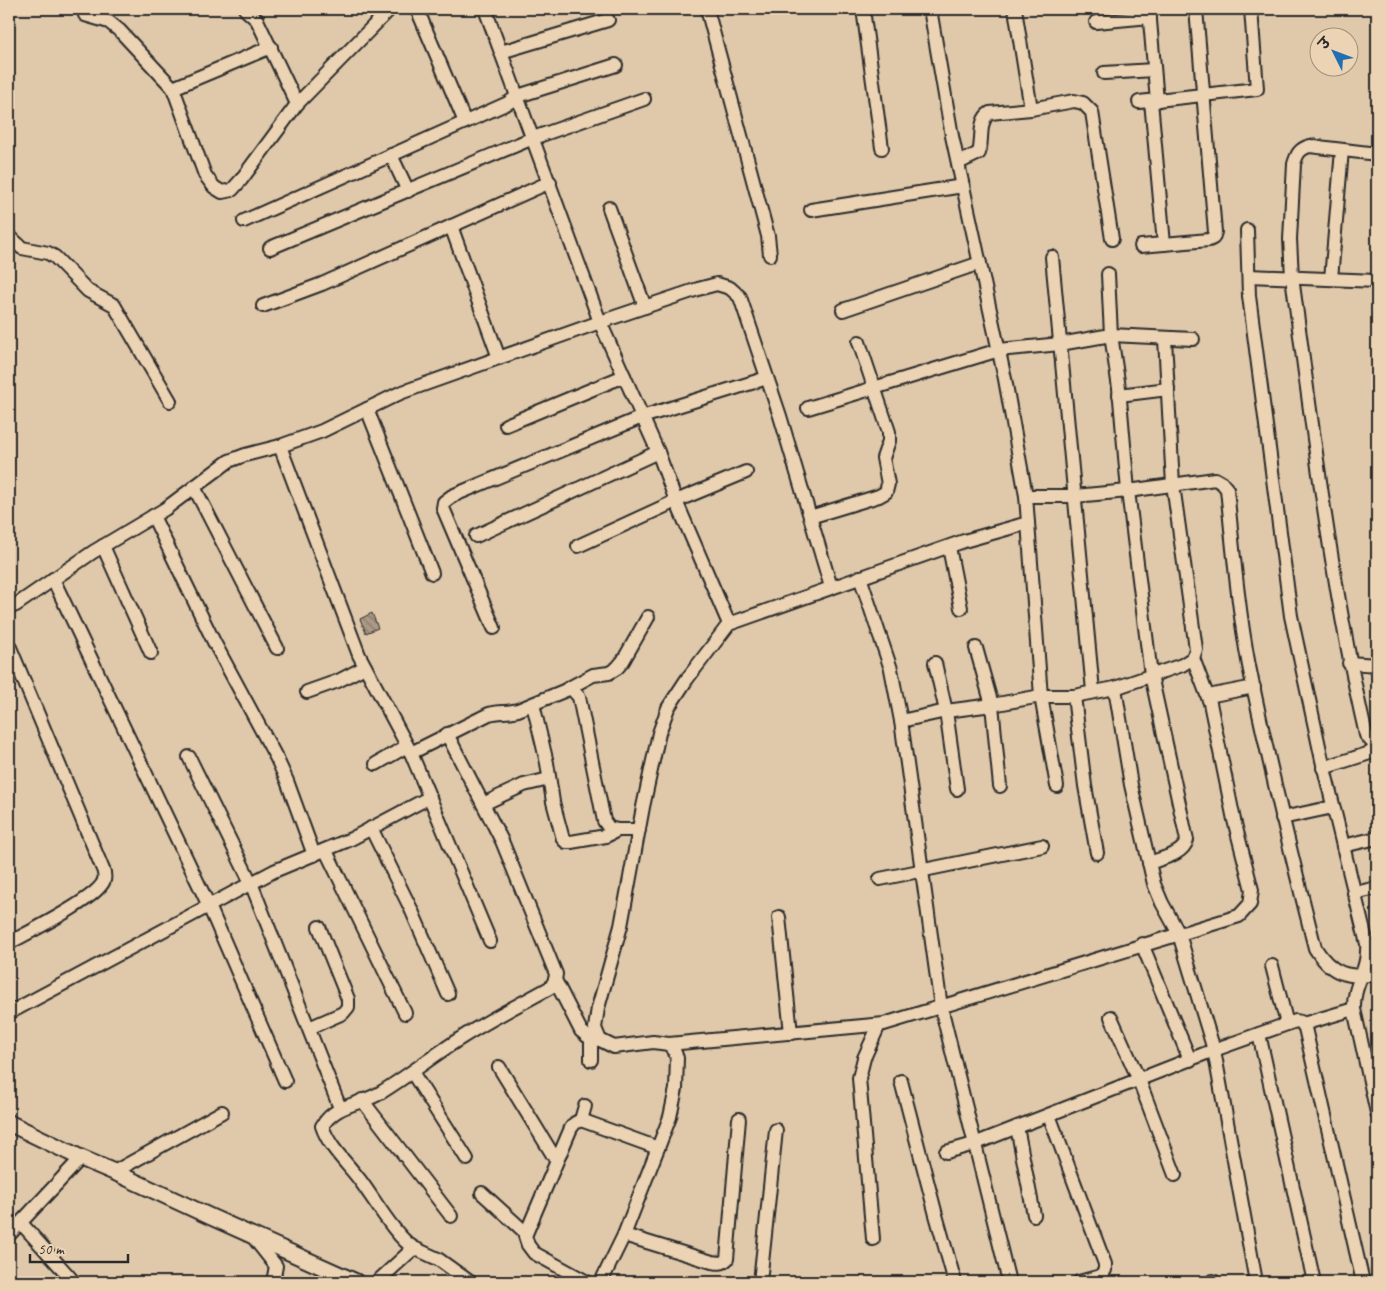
<svg xmlns="http://www.w3.org/2000/svg" width="1386" height="1291" font-family="Caveat,'Playpen Sans Deva',sans-serif">
<style>
.building{fill:url(#building-back-hatch);stroke:#2b2b2b}
.lines{fill:none;stroke-linecap:round;stroke-linejoin:round}
.minor-casing{stroke:#2b2b2b;stroke-width:16}
.tertiary-casing{stroke:#2b2b2b;stroke-width:19}
.minor{stroke:#ebd3b3;stroke-width:12}
.tertiary{stroke:#ebd3b3;stroke-width:15}
</style>
<defs>
<pattern id="building-back-hatch" width="6" height="6" patternUnits="userSpaceOnUse" patternTransform="scale(1.25)"><rect width="6" height="6" fill="#ab9a85"/><path d="M-1 5l2 2M0 0l6 6M5-1l2 2" fill="none" stroke="#8b7e6d"/></pattern>
</defs>
<rect width="100%" height="100%" fill="#e0c9ab"/>
<filter id="ink" filterUnits="userSpaceOnUse"><feTurbulence type="fractalNoise" baseFrequency=".02" numOctaves="2"/><feDisplacementMap in="SourceGraphic" scale="10" xChannelSelector="R" yChannelSelector="G"/><feConvolveMatrix kernelMatrix="1 2 1 2 8 2 1 2 1" color-interpolation-filters="sRGB"/></filter>
<g filter="url(#ink)">
<!-- building -->
<polygon class="building" points="372,613 378,628 366,633 360,619"/>
<g class="lines">
<defs>
<g id="minor">
<polyline points="245,9 257,20 297,104"/>
<polyline points="417,9 465,122"/>
<polyline points="485,9 600,322 658,452 676,501 729,624"/>
<polyline points="707,9 768,236 770,255"/>
<polyline points="863,9 882,148"/>
<polyline points="930,9 952,136 1005,379 1026,496 1041,696 1057,786"/>
<polyline points="1015,9 1031,109"/>
<polyline points="1149,9 1157,101"/>
<polyline points="85,15 109,22 120,31 173,88 205,175 214,187 222,192 232,190 241,180 297,104 390,9"/>
<polyline points="1096,22 1150,17"/>
<polyline points="501,52 608,20"/>
<polyline points="1104,73 1154,70"/>
<polyline points="173,88 271,47"/>
<polyline points="1151,101 1164,244"/>
<polyline points="1139,102 1257,89 1251,9"/>
<path d="M 1377,154 L 1310,146 C 1299,149 1297,154 1294,164 L 1290,239 L 1292,277 C 1313,430 1331,584 1366,735 L 1371,741 L 1377,742"/>
<polyline points="391,155 408,191"/>
<path d="M 958,163 L 979,153 C 983,140 978,120 990,113 L 1031,109 L 1074,101 L 1083,103 L 1092,112 L 1112,239"/>
<polyline points="609,208 645,307"/>
<polyline points="811,210 963,186"/>
<polyline points="244,221 508,103 518,96 616,65"/>
<polyline points="451,226 499,358"/>
<path d="M 1247,230 L 1249,296 L 1291,616 L 1322,760 L 1367,944 C 1369,971 1353,983 1354,1009 L 1377,1113"/>
<polyline points="9,236 22,248 48,253 55,257 88,291 114,305 170,401"/>
<polyline points="1141,246 1209,240 1213,238 1215,232 1196,9"/>
<polyline points="270,248 533,138 644,99"/>
<polyline points="1052,257 1093,691"/>
<path d="M 1108,274 L 1111,335 L 1119,388 L 1128,491 L 1151,675 L 1187,840 C 1183,855 1162,858 1149,863"/>
<polyline points="1249,276 1377,281"/>
<polyline points="1331,279 1342,150"/>
<polyline points="263,306 322,284 550,182"/>
<polyline points="843,310 980,263"/>
<polyline points="1119,395 1168,389"/>
<polyline points="808,408 999,350 1060,344 1111,335 1193,339"/>
<polyline points="367,409 432,573"/>
<polyline points="506,425 624,376"/>
<polyline points="280,446 359,655 411,753 490,941"/>
<polyline points="194,487 277,648"/>
<path d="M 1026,496 L 1075,496 L 1128,491 L 1215,479 L 1222,483 L 1227,489 C 1233,548 1238,608 1249,666 C 1268,761 1291,854 1315,948 C 1331,974 1348,979 1377,974"/>
<polyline points="153,516 214,642 277,759 287,781 314,855"/>
<polyline points="810,517 879,496 886,492 888,484 883,458 889,441 889,432 859,342"/>
<polyline points="476,536 658,452"/>
<polyline points="103,546 151,653"/>
<polyline points="578,546 676,501 746,472"/>
<polyline points="949,547 961,608"/>
<polyline points="860,577 891,669 901,721 941,1007 1009,1282"/>
<polyline points="53,579 209,906 285,1081"/>
<polyline points="9,608 16,605 93,552 165,509 229,461 245,455 280,446 322,431 400,393 600,322 698,289 717,284 730,288 740,297 780,416 831,587"/>
<polyline points="494,628 443,508 444,502 452,496 642,417 767,378"/>
<path d="M 9,645 L 104,872 C 104,875 105,878 104,880 C 99,898 27,933 9,943"/>
<polyline points="976,648 992,705 1000,786"/>
<polyline points="935,663 946,711 957,789"/>
<polyline points="1349,663 1377,665"/>
<polyline points="1115,688 1131,785 1154,884 1162,903 1179,934 1214,1050 1256,1282"/>
<polyline points="567,689 593,675 609,673 617,668 623,661 648,617"/>
<polyline points="307,692 338,681 365,667"/>
<polyline points="1074,696 1085,786 1097,853"/>
<polyline points="1208,696 1254,687"/>
<polyline points="533,704 547,763 553,802 563,839 566,842 571,842 606,836 618,830"/>
<polyline points="901,721 946,711 992,705 1041,696 1074,696 1115,688 1182,665 1193,658 1196,649 1173,485 1165,339"/>
<path d="M 411,753 L 489,714 C 499,711 508,713 518,710 L 571,688 L 579,697 L 604,821 L 609,828 L 618,830 L 639,830"/>
<polyline points="189,757 251,883 340,1108"/>
<polyline points="376,764 407,746"/>
<polyline points="1323,768 1370,753 1377,745"/>
<polyline points="483,804 524,785 549,779"/>
<polyline points="1282,818 1333,807"/>
<polyline points="371,828 411,909 448,994"/>
<polyline points="1343,846 1377,838"/>
<polyline points="326,851 405,1013"/>
<polyline points="880,879 1042,846"/>
<polyline points="1354,893 1377,888"/>
<polyline points="779,917 791,1033"/>
<polyline points="1142,944 1190,1060"/>
<polyline points="1272,966 1287,1024"/>
<polyline points="555,980 581,1031 587,1036 600,1040"/>
<polyline points="9,1013 274,871 351,839 430,797"/>
<polyline points="1111,1017 1139,1080 1175,1175"/>
<polyline points="1303,1024 1354,1009"/>
<polyline points="309,1028 343,1013 348,1007 348,999 319,927"/>
<polyline points="1259,1034 1314,1282"/>
<polyline points="669,1044 884,1024 1239,916 1250,904 1252,890 1234,820 1210,703 1193,658"/>
<polyline points="591,1060 591,1038"/>
<polyline points="499,1067 556,1160"/>
<polyline points="412,1072 467,1159"/>
<polyline points="901,1081 936,1215 955,1282"/>
<polyline points="362,1100 451,1216"/>
<polyline points="1049,1115 1105,1264 1105,1270 1101,1276 1079,1282"/>
<polyline points="581,1120 585,1106"/>
<polyline points="1017,1127 1034,1215"/>
<polyline points="946,1152 974,1144 1214,1050 1287,1024 1296,1021 1301,1022 1305,1028 1363,1282"/>
<polyline points="114,1172 222,1112"/>
<polyline points="482,1193 526,1233"/>
<polyline points="21,1223 74,1282"/>
<polyline points="9,1235 81,1158"/>
<path d="M 624,1235 L 712,1262 C 719,1263 722,1264 727,1259 L 739,1119"/>
<polyline points="253,1237 276,1266 273,1282"/>
<polyline points="873,1239 859,1078 864,1058 879,1025"/>
<path d="M 414,1248 C 396,1238 373,1197 359,1179 C 346,1162 329,1147 322,1126 C 337,1103 358,1106 380,1093 C 408,1076 434,1055 461,1038 C 490,1019 521,1004 551,987 L 555,980 L 556,974 L 502,841 L 447,734"/>
<polyline points="1213,1281 1213,1282"/>
<polyline points="377,1282 414,1248 438,1259 470,1282"/>
<polyline points="587,1282 534,1253 528,1245 525,1236 571,1128 575,1123 581,1120 658,1148"/>
<polyline points="601,1282 624,1235 670,1117 676,1089 677,1058 674,1050 669,1044 653,1042 614,1047 600,1040 595,1028 598,1008 621,926 643,807 659,733 668,708 687,679 729,624 964,541 1028,523"/>
<polyline points="760,1282 776,1130"/>
</g>
<polyline id="tertiary" points="9,1123 81,1158 114,1172 211,1217 356,1282"/>
</defs>
<!-- minor casing -->
<use href="#minor" class="minor-casing"/>
<!-- tertiary casing -->
<use href="#tertiary" class="tertiary-casing"/>
<!-- minor -->
<use href="#minor" class="minor"/>
<!-- tertiary -->
<use href="#tertiary" class="tertiary"/>
</g>
</g>
<!-- margin -->
<rect width="1386" height="1291" fill="none" stroke="#ebd3b3" stroke-width="30"/>
<rect x="15" y="15" width="1356" height="1261" fill="none" stroke="#2b2b2b" stroke-width="2" filter="url(#ink)"/>
<!-- north arrow -->
<g transform="translate(1334 52) rotate(312)"><circle r="24" fill="#ebd3b3" stroke="#9e907d"/>
<path d="M0-4L9 19L0 12L-9 19Z" fill="#1f6fb2"/>
<text y="-8" font-size="14" font-weight="bold" text-anchor="middle" fill="#2b2b2b">उ</text>
</g>
<!-- scale -->
<path d="M30 1254v8h98v-8" fill="none" stroke="#2b2b2b" stroke-width="2.5"/>
<text x="38" y="1254" font-size="15" fill="#2b2b2b" stroke="#ebd3b3" stroke-width="4" paint-order="stroke">50 m</text>
</svg>
